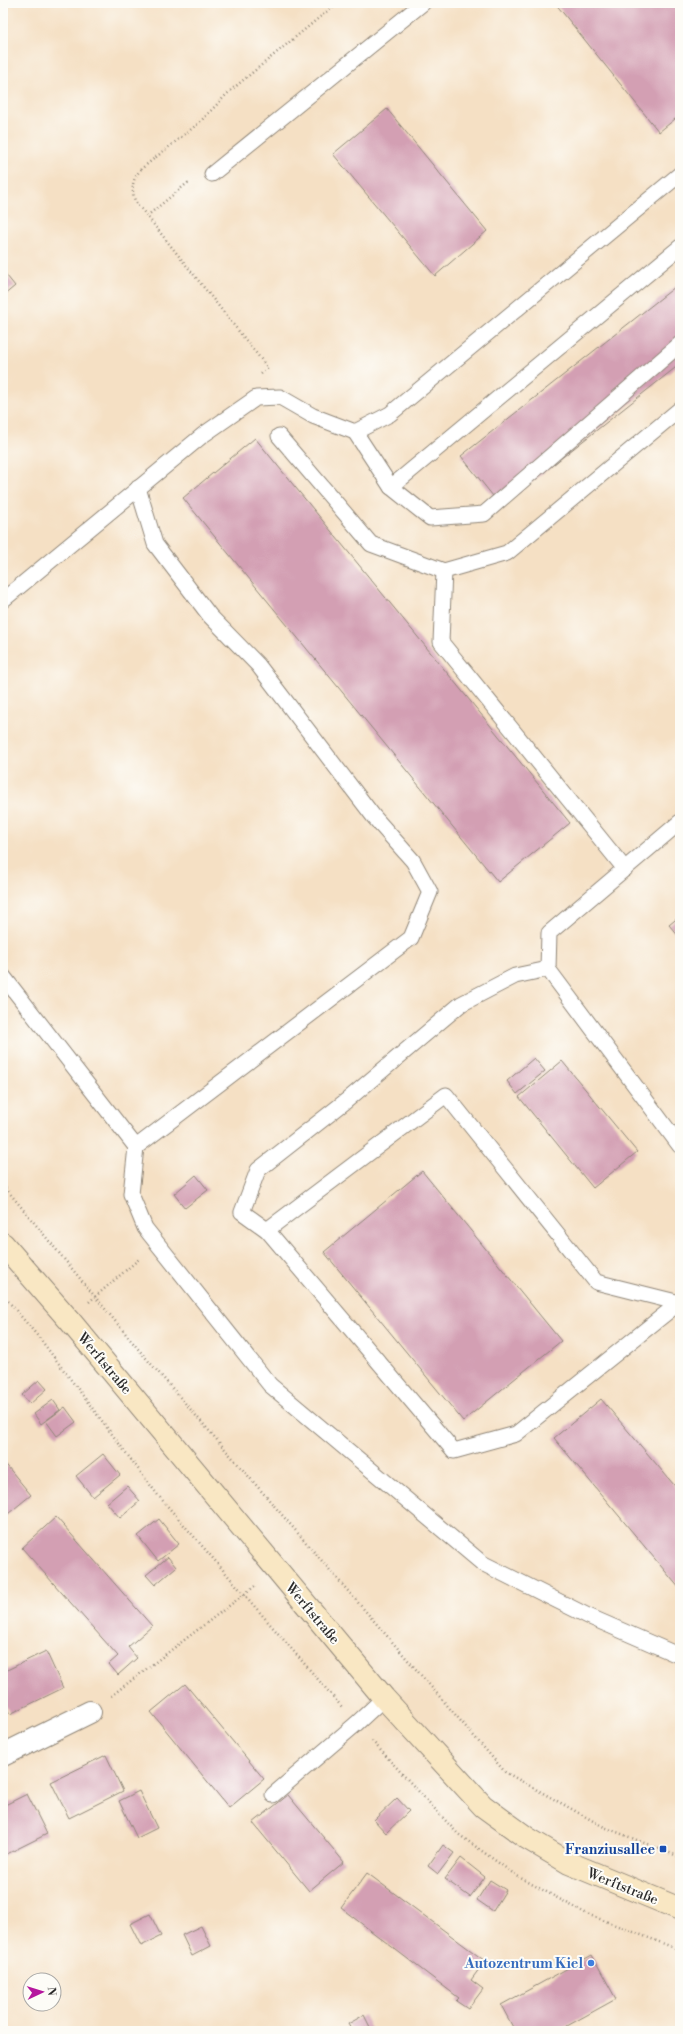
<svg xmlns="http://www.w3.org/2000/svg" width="683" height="2034" font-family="'Libre Bodoni',serif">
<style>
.building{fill:#d39fb3}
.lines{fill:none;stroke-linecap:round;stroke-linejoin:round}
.lane-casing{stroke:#908678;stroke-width:17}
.street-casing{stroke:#908678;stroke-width:24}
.secondary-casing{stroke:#908678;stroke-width:24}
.path{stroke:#908678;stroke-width:2.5;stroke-dasharray:1 3;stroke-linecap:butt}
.lane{stroke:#fff;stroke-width:15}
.street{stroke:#fff;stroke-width:22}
.secondary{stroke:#f9e7c3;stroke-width:22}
.transit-dot{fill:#1a4fb4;stroke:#fdfcf7;stroke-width:1.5}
.shop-dot{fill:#3f7fe0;stroke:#fdfcf7;stroke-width:1.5}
.labels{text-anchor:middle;stroke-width:4;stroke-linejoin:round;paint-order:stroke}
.street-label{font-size:14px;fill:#2b2b2b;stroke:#fdfcf7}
.transit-label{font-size:14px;font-weight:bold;fill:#164399;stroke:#fdfcf7;text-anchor:end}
.shop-label{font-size:14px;font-weight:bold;fill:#366cbe;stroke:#fdfcf7;text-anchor:end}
</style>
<rect width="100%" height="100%" fill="#fdfcf7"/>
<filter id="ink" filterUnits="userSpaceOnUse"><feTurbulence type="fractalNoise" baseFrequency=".025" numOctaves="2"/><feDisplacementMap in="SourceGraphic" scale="8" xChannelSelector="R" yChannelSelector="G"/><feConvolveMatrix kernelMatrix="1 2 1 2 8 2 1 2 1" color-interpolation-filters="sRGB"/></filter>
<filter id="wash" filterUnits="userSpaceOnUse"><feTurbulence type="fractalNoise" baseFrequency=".012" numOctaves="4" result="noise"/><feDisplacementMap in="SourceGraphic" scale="16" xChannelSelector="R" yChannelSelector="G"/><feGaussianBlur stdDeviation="0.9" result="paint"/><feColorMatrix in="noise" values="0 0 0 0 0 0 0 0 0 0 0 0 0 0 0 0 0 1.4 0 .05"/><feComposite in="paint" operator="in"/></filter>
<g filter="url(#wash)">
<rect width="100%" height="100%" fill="#f5e0c4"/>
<g id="blocks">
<!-- building -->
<g class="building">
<polygon points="555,3 680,3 680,115 659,132"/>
<polygon points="387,109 487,231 435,276 333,154"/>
<polygon points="3,271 15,286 3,296"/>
<polygon points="680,283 680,364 501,506 461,456"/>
<polygon points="255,438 570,823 498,882 183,498"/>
<polygon points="680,916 680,938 669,925"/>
<polygon points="534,1058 545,1071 517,1094 507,1081"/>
<polygon points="562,1061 637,1152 593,1188 519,1097"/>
<polygon points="422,1171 561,1341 463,1421 324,1252"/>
<polygon points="196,1175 208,1190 185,1208 174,1194"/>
<polygon points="39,1380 47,1389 30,1404 22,1395"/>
<polygon points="601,1399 680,1492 680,1589 554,1438"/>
<polygon points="53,1400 60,1410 41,1424 34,1414"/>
<polygon points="65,1407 76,1422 57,1436 46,1421"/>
<polygon points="103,1454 120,1475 93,1497 76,1476"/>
<polygon points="3,1461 31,1495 3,1518"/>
<polygon points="127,1486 140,1501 120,1518 107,1503"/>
<polygon points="56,1517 152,1626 128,1647 137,1658 118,1675 109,1664 118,1656 22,1548"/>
<polygon points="159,1519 179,1544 158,1561 138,1536"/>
<polygon points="168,1557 176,1567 155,1585 146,1575"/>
<polygon points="46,1651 63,1688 10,1714 3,1701 3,1672"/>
<polygon points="185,1684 264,1779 229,1808 151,1712"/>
<polygon points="106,1755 123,1791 69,1818 51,1782"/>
<polygon points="139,1791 157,1828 137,1838 119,1801"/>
<polygon points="27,1794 47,1834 3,1856 3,1806"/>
<polygon points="288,1795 344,1862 309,1891 253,1823"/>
<polygon points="397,1798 409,1811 386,1833 374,1820"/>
<polygon points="443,1845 454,1853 438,1874 428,1866"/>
<polygon points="461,1858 485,1877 470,1897 445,1879"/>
<polygon points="367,1873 485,1961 471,1980 483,1989 468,2009 456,2001 459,1998 341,1908"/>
<polygon points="490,1880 506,1890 493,1911 477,1900"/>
<polygon points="150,1914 161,1936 141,1946 130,1924"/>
<polygon points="201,1926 211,1946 192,1956 182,1935"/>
<polygon points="592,1955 616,1999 558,2031 515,2031 501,2005"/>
<polygon points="364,2015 372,2031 352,2031 348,2024"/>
</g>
</g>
</g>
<g filter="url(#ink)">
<use href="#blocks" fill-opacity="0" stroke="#908678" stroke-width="1"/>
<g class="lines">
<defs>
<g id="lane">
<polyline points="212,174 423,3"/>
<polyline points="355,432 391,487 430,518 484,514 680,344"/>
<polyline points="279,436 371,544 444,571 507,553 680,409"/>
<polyline points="391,487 680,247"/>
<polyline points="138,488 155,544 210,616 258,665 374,817 413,861 430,892 411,938 136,1147 131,1194 145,1228 270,1385 482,1563 588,1616 680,1656"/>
<polyline points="444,571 441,642 625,869"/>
<polyline points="3,600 203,435 256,398 280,397 313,416 355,432 390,414 680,174"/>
<polyline points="680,822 549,933 548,969 680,1146"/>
<polyline points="548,969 515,976 461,1004 346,1101 258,1170 242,1212 267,1230 454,1451 516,1434 680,1302"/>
<polyline points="3,976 136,1147"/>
<polyline points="267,1230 446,1095 596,1282 680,1303"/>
<polyline points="273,1795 356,1724 384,1698"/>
</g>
<polyline id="street" points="3,1755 90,1712"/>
<polyline id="secondary" points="3,1244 70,1321 384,1698 483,1806 527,1838 569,1863 680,1909"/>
</defs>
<!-- lane casing -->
<use href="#lane" class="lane-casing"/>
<!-- street casing -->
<use href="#street" class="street-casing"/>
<!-- secondary casing -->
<use href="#secondary" class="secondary-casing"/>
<!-- path -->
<g class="path">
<polyline points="147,216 190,181"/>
<path d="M 261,374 L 268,368 L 135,201 C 131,187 132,180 141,169 L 199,123 L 230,91 L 337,3"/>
<polyline points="3,1185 139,1350 505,1772 604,1827 680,1857"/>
<polyline points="3,1295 41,1340 157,1494 342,1707"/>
<polyline points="89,1302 139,1259"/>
<polyline points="111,1696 255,1586"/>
<polyline points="372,1741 458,1834 517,1876 587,1914 680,1950"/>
</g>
<!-- lane -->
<use href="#lane" class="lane"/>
<!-- street -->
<use href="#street" class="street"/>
<!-- secondary -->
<use href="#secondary" class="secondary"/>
</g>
</g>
<!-- markers -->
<rect class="transit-dot" x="659" y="1845" width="8" height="8" rx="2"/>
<circle class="shop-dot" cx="591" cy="1963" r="4"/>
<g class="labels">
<!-- street labels -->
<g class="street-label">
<text transform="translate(105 1363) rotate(50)" y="5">Werftstraße</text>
<text transform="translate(313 1613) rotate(50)" y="5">Werftstraße</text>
<text transform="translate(623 1886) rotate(22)" y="5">Werftstraße</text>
</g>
<!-- transit labels -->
<g class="transit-label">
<text x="655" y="1854">Franziusallee</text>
</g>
<!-- shop labels -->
<g class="shop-label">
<text x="583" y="1968">Autozentrum Kiel</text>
</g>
</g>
<!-- margin -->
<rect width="683" height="2034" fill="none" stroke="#fdfcf7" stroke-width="16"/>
<!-- north arrow -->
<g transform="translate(42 1992) rotate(86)"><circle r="19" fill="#fdfcf7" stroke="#a9a8a5"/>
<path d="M0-3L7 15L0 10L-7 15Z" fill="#b5179e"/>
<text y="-6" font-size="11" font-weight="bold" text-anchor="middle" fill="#2b2b2b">N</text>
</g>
</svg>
